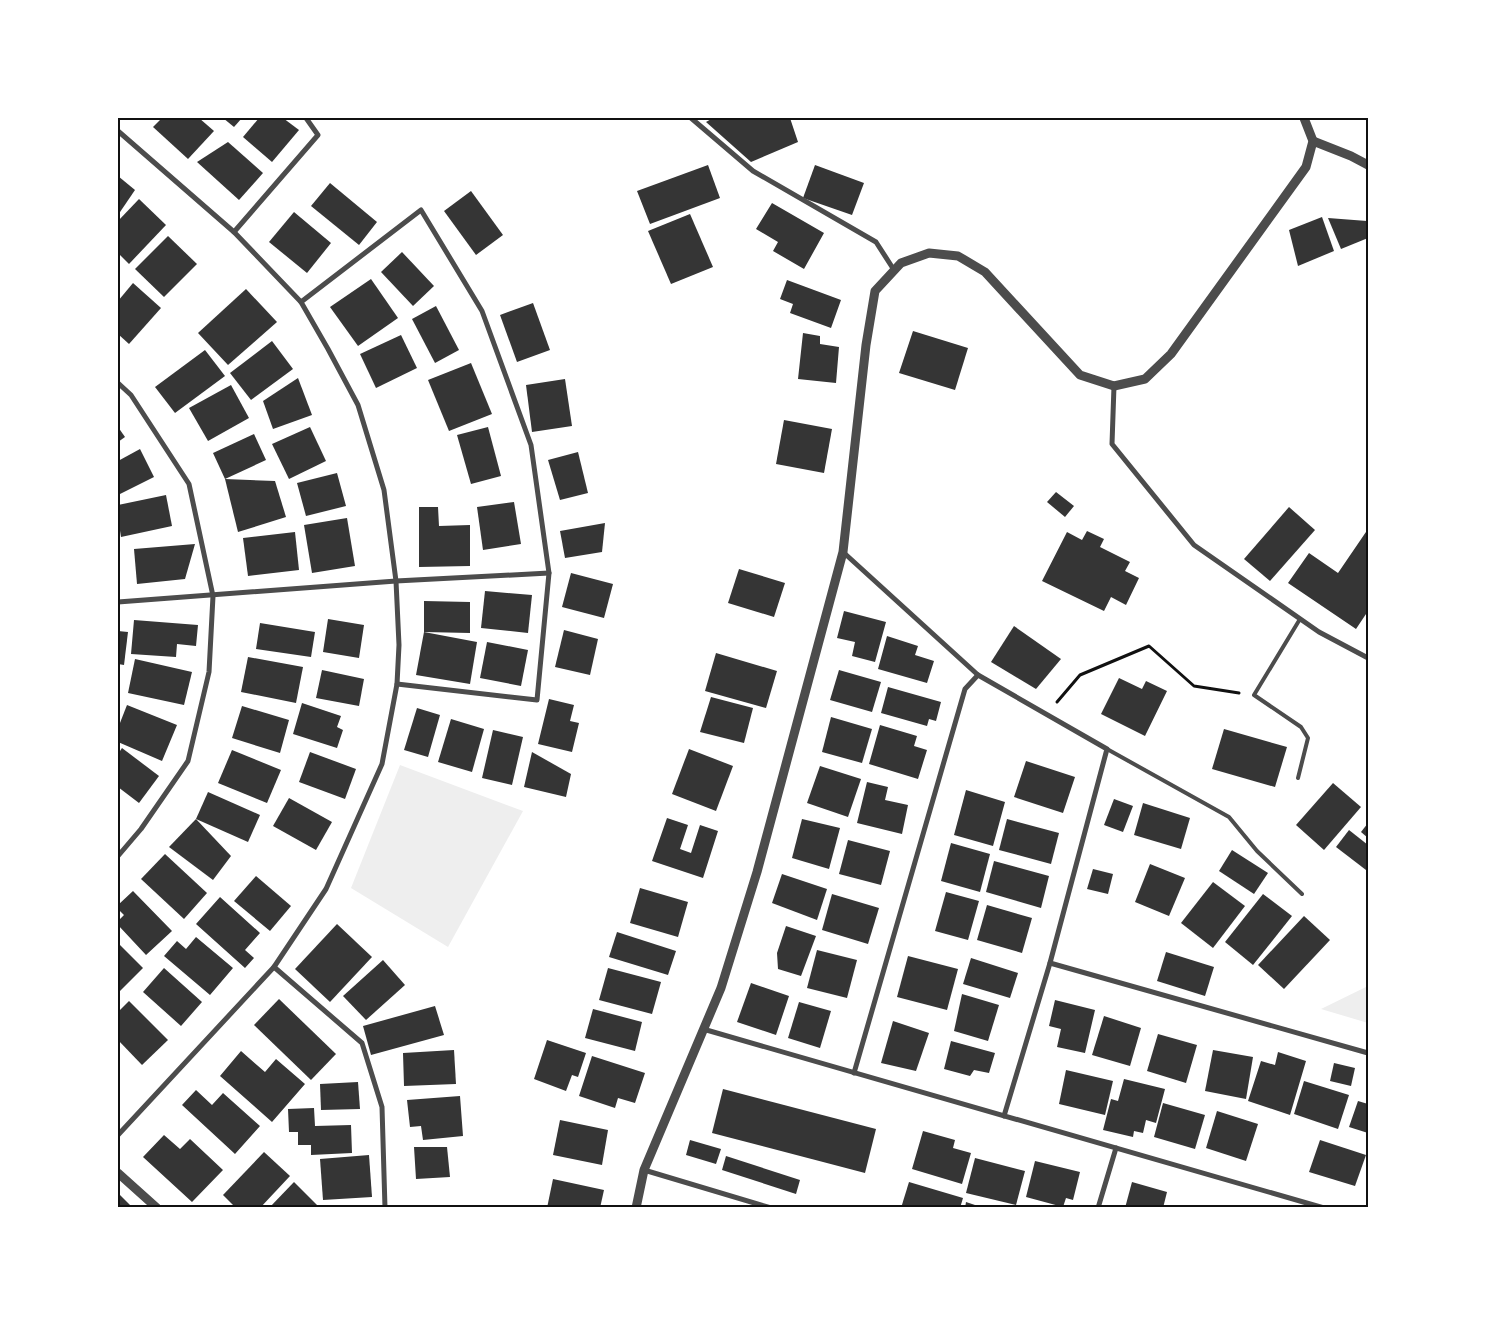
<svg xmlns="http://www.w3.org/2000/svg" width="1486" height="1325" font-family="'Titillium Web',sans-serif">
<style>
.green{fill:#eee}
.building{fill:#353535}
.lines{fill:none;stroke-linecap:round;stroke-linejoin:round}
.path{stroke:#111;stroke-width:3}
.service{stroke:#4c4c4c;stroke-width:4}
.minor{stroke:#4c4c4c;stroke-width:5}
.tertiary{stroke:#4c4c4c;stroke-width:9}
.neatline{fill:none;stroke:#111;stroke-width:2}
</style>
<rect width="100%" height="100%" fill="#fff"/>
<!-- green -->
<g class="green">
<polygon points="400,765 523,811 448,947 351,888"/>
<polygon points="1368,986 1368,1023 1321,1009"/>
</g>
<!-- building -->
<g class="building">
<polygon points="162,118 199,118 214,131 188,159 153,127"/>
<polygon points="223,118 242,118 234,127"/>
<polygon points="259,118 283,118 299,130 272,162 243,137"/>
<polygon points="713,118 790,118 798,142 751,162 706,122"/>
<polygon points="228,142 263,173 239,200 197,162"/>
<polygon points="708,165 720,198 650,224 637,191"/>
<polygon points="815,165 864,183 852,215 803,198"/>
<polygon points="118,176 135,190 118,215"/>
<polygon points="330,183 377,222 359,245 311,206"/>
<polygon points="471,191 503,235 476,255 444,211"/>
<polygon points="139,199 166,225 129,264 118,253 118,221"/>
<polygon points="772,203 824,233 804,269 773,251 778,242 756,229"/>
<polygon points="294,212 331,243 307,273 269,242"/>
<polygon points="690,214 713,267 671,284 648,231"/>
<polygon points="1322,217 1334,251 1298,266 1289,230"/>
<polygon points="1328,218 1367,221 1368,238 1341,249"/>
<polygon points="168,236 197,264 164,297 135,269"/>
<polygon points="402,252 434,286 413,306 381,272"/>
<polygon points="371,279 398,318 358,346 330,307"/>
<polygon points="787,280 841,300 831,328 790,313 793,304 780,299"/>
<polygon points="133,283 161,308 129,344 118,334 118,301"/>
<polygon points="246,289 277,322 228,365 198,333"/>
<polygon points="533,303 550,350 517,362 500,315"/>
<polygon points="436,306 459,350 435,363 412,319"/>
<polygon points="913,331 968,348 955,390 899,373"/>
<polygon points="803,333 820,336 820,344 839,347 836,383 798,379"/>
<polygon points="401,335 417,368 376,388 360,354"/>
<polygon points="272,341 293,369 251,400 230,373"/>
<polygon points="205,350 225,376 175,413 155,387"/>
<polygon points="471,363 492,414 449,431 428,380"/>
<polygon points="298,378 312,415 273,429 263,401"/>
<polygon points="565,379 572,426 532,432 526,385"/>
<polygon points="231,385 249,418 208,441 189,408"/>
<polygon points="784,420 832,429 824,473 776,464"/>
<polygon points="118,427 125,437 118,442"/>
<polygon points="310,427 326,461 289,479 272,444"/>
<polygon points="488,427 501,476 471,484 457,435"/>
<polygon points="254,434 266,460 225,479 213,453"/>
<polygon points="140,449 154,477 118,495 118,461"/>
<polygon points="578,452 588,493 560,500 548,460"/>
<polygon points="337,473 346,506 306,516 297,483"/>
<polygon points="225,479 275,481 286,517 238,532"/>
<polygon points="1056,492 1074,506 1065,517 1047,502"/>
<polygon points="166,495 172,526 121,537 118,518 118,505"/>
<polygon points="514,502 521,544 483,550 477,507"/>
<polygon points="419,507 438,507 439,526 470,525 470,566 419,567"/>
<polygon points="1289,507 1315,530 1270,581 1244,559"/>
<polygon points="347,518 355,566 312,573 304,525"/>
<polygon points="605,523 602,552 565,558 560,531"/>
<polygon points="1368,529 1368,611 1356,629 1288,583 1309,553 1338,573"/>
<polygon points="1087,531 1104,539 1100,547 1130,562 1125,571 1139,578 1126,605 1111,597 1104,611 1042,581 1067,532 1082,540"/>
<polygon points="295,532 299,570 248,576 243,538"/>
<polygon points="195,544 185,579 137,584 134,549"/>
<polygon points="739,569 785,583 774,617 728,603"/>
<polygon points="571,573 613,584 604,618 562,607"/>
<polygon points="485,591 532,595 528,633 481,628"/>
<polygon points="424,601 470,602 470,633 424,632"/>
<polygon points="844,611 886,622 875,662 852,656 855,642 837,638"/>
<polygon points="328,619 364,625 359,658 323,652"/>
<polygon points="134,620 198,625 196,646 177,644 176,657 131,654"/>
<polygon points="260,623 315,632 311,657 256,649"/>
<polygon points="1014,626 1061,659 1036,689 991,662"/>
<polygon points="564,630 598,639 590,675 555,667"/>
<polygon points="118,631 128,632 124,665 118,664"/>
<polygon points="424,632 477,642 470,684 416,675"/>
<polygon points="887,636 918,646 915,655 934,661 927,683 878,669"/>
<polygon points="487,642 528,650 521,686 480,678"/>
<polygon points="716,653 777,671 766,708 705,691"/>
<polygon points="248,657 303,667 296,703 241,692"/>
<polygon points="135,659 192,672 184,705 128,693"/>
<polygon points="322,670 364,679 359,706 316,698"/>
<polygon points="839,670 881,682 872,712 830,700"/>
<polygon points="1119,678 1142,689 1146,681 1167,691 1145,736 1101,714"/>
<polygon points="888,687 941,702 936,721 929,719 927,726 881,713"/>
<polygon points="711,697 753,708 744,743 700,732"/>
<polygon points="549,699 574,705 570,721 579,723 572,752 538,744"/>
<polygon points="302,703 341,716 337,727 343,730 337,748 293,734"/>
<polygon points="127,705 177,725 162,761 118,742 118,728"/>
<polygon points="242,706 289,720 280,753 232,738"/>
<polygon points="417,708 440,715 428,757 404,750"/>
<polygon points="831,717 872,729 862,763 822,752"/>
<polygon points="451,719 484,729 472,772 438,762"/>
<polygon points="880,725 917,736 914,746 927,750 918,779 869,764"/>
<polygon points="1224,729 1287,747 1275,787 1212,769"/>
<polygon points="493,730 523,737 512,785 482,778"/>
<polygon points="122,748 159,776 139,803 118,787 118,754"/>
<polygon points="689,749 733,766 716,811 672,794"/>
<polygon points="232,750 281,770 267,803 218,783"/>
<polygon points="310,752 356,769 345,799 299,782"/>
<polygon points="532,752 571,774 566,797 524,787"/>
<polygon points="1026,761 1075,777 1063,813 1014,797"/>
<polygon points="820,766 861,779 848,817 807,803"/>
<polygon points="867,782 888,787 885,800 908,805 902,834 857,823"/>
<polygon points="1333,783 1361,807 1324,850 1296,825"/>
<polygon points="966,790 1005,802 993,846 954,835"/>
<polygon points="208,792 260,815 248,842 196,819"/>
<polygon points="289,798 332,822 316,850 273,826"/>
<polygon points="1114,799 1133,806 1123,832 1104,825"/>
<polygon points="1143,803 1190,818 1181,849 1134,835"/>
<polygon points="667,818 688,825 680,849 691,853 700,825 718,831 703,878 652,861"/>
<polygon points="196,819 231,856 213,880 169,847"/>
<polygon points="802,819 840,828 829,869 792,858"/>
<polygon points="1007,819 1059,833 1051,864 999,850"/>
<polygon points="1368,823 1368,838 1361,832"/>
<polygon points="1349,830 1368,845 1368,868 1366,870 1336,847"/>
<polygon points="848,840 890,851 881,885 839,874"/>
<polygon points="951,843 990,854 980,892 941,881"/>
<polygon points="1232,850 1268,873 1254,894 1219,871"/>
<polygon points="165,854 207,893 184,919 141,879"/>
<polygon points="994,861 1049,876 1041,908 986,892"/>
<polygon points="1150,864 1185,878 1169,916 1135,902"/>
<polygon points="1093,869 1113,874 1108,894 1087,889"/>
<polygon points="782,874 827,889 817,920 772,903"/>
<polygon points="256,876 291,906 270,931 234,901"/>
<polygon points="1213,882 1245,906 1213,948 1181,923"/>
<polygon points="640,888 688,902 678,937 630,923"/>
<polygon points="133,891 172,931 146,955 118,925 118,921 124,915 118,909 118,905"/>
<polygon points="946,892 979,901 968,940 935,931"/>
<polygon points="832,894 879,908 868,944 822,930"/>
<polygon points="1263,894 1292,916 1253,965 1225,942"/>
<polygon points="220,897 260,933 245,950 254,958 245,968 196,924"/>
<polygon points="987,905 1032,918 1022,953 977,940"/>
<polygon points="1304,916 1330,940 1284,989 1258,965"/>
<polygon points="337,924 372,957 330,1002 295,969"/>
<polygon points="786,926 816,936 801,976 778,969 777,953"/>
<polygon points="617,932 676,951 668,975 609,957"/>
<polygon points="196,937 233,968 210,995 164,956 177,941 186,949"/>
<polygon points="118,943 143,968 119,992 118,991"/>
<polygon points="817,950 857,960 847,998 807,988"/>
<polygon points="1166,952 1214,967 1205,996 1157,981"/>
<polygon points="908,956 958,969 947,1010 897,997"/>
<polygon points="971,958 1018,973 1010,998 963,984"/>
<polygon points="383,960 405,985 366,1020 343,996"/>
<polygon points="164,968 202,1002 181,1026 143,992"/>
<polygon points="608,968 661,982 652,1014 599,1000"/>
<polygon points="751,983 789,996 776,1035 737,1022"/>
<polygon points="962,994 999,1005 988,1041 954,1031"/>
<polygon points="279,999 336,1054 311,1080 254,1025"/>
<polygon points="1055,1000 1095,1010 1085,1053 1057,1047 1061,1029 1049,1026"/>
<polygon points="129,1001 168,1040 142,1065 118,1040 118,1012"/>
<polygon points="799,1002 831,1011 820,1048 788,1038"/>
<polygon points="435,1006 444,1035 371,1055 363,1026"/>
<polygon points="593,1009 642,1022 635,1051 585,1038"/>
<polygon points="1104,1016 1141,1028 1130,1066 1092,1055"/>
<polygon points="893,1021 929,1033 916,1071 881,1063"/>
<polygon points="1158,1034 1197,1045 1186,1083 1147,1071"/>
<polygon points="547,1040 586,1053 578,1077 572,1075 566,1091 534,1079"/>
<polygon points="951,1041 995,1053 989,1073 974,1070 970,1076 944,1069"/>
<polygon points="454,1050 456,1084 404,1086 403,1053"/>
<polygon points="1213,1050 1253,1057 1246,1099 1205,1091"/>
<polygon points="241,1051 265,1072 276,1059 305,1084 272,1122 220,1076"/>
<polygon points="1278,1052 1306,1061 1290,1115 1248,1101 1261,1061 1275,1065"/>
<polygon points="592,1056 645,1073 635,1103 618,1098 615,1108 579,1096"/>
<polygon points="1334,1063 1355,1068 1351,1086 1330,1081"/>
<polygon points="1066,1070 1113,1081 1105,1115 1059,1104"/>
<polygon points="1124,1079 1165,1089 1156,1123 1146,1120 1143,1133 1134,1131 1133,1137 1103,1130 1111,1099 1118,1101"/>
<polygon points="1304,1081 1349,1095 1338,1129 1294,1114"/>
<polygon points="358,1082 360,1109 321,1110 320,1084"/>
<polygon points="723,1089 876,1129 865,1173 712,1133"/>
<polygon points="196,1090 212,1105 223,1093 260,1126 235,1154 182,1105"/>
<polygon points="460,1096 463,1136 423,1140 421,1126 410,1127 407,1100"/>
<polygon points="1358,1101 1368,1104 1368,1133 1349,1127"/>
<polygon points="1163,1103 1205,1115 1195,1149 1154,1137"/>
<polygon points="314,1108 315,1126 351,1125 352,1153 311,1155 311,1145 298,1145 298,1132 289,1132 288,1109"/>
<polygon points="1217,1111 1258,1124 1246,1161 1206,1148"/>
<polygon points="560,1120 608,1130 602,1165 553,1155"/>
<polygon points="923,1131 955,1140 953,1148 971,1153 962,1184 912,1169"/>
<polygon points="164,1135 180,1149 190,1139 223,1170 192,1202 143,1157"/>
<polygon points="690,1140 721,1149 716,1164 686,1155"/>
<polygon points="1320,1140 1366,1155 1355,1186 1309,1172"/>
<polygon points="414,1147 447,1147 450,1177 416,1179"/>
<polygon points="264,1152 290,1176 260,1208 236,1208 223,1195"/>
<polygon points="369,1155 372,1197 323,1200 320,1159"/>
<polygon points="726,1156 800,1180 796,1194 722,1170"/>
<polygon points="975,1158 1025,1171 1016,1205 966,1193"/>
<polygon points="1035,1161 1080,1172 1073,1200 1066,1198 1063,1207 1026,1197"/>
<polygon points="553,1179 604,1190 600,1208 547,1208"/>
<polygon points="294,1182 320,1208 269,1208"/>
<polygon points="909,1182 963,1198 960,1208 901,1208"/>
<polygon points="1132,1182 1167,1192 1163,1208 1125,1208"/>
<polygon points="118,1193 133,1208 118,1208"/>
<polygon points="966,1202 981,1207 981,1208 965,1208"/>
</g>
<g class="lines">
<!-- path -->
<polyline class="path" points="1057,702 1080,675 1149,646 1194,686 1239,693"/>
<!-- service -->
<g class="service">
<polyline points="1107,749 1229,817 1257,851 1302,894"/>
<polyline points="1298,778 1308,738 1301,727 1254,695 1300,619"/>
</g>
<!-- minor -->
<g class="minor">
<polyline points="691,118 753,171 876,242 894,270"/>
<polyline points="118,131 234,232 301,302 328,349 358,405 384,490 396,581 399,645 397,684 382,764 326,889 274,967 118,1135"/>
<polyline points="234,232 318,135 306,118"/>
<polyline points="301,302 421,210 482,311 531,445 549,573 537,700 397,684"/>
<polyline points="118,383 131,395 189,484 213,596 209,672 188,761 141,829 118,856"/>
<polyline points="1114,386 1112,444 1194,545 1319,632 1368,658"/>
<polyline points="843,552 978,675 1107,749 1050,963 1004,1116"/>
<polyline points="118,602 396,581 549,573"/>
<polyline points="1050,963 1368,1053"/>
<polyline points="274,967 362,1043 382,1107 385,1208"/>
<polyline points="703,1029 1324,1208"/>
<polyline points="854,1073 965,689 978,675"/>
<polyline points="644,1170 771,1208"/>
<polyline points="1098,1208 1116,1148"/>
</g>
<!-- tertiary -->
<g class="tertiary">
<polyline points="1313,141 1351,156 1368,165"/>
<polyline points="118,1173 157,1208"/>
<polyline points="636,1208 644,1170 721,988 757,872 843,552 866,345 875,291 901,263 929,253 958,256 985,272 1080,375 1114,386 1145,379 1171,354 1306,167 1313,141 1304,118"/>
</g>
</g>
<!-- border -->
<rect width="1486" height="1325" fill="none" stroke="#ffffff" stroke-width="238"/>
<rect x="119" y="119" width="1248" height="1087" class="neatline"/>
</svg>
